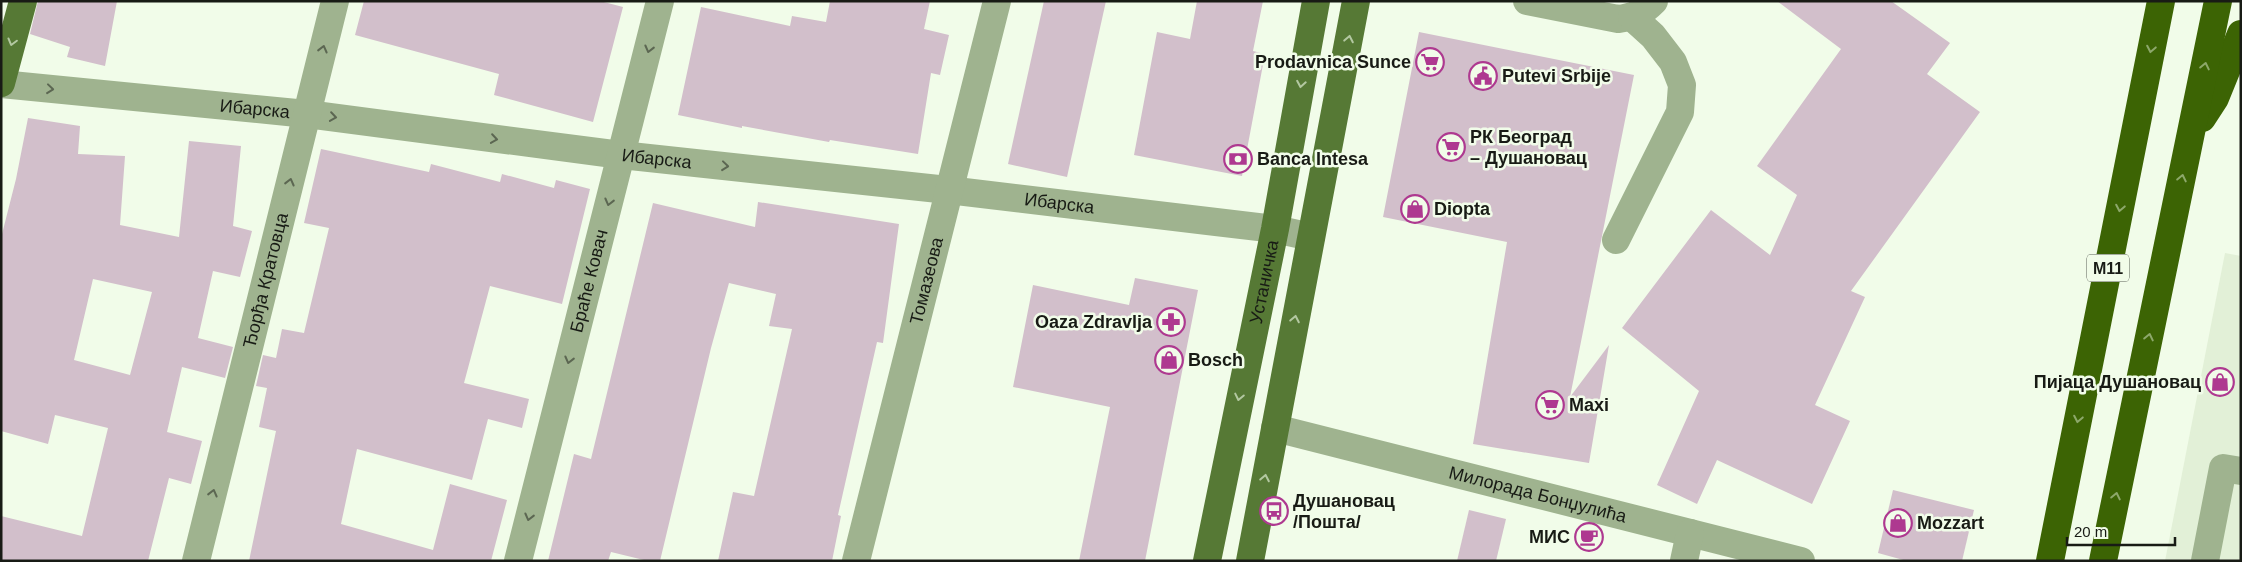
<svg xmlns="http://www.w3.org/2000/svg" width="2242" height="562" font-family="Helvetica,sans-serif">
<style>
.built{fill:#e2f0d7}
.building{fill:#d2bfcb;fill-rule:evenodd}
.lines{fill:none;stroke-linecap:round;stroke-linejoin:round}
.minor{stroke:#9fb38f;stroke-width:28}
.major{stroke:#567935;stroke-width:28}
.highway{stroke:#3c6404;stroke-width:28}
.oneway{stroke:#b3c8a1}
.oneway2{stroke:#5c6752}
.oneway3{stroke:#8da86b}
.labels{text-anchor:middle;stroke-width:5;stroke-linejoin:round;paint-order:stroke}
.shield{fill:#f1fce9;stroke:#595e55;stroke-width:1}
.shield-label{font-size:16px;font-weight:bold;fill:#181b15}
.poi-label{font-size:18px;font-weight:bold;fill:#181b15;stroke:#f1fce9;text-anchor:start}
.street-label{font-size:18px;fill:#181b15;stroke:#f1fce9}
</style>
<rect width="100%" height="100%" fill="#f1fce9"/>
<!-- built -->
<polygon class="built" points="2225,253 2241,256 2241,561 2165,561"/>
<!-- building -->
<g class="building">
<polygon points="38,1 117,1 105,66 67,57 70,47 30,34"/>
<polygon points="364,1 600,1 623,7 593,122 494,95 499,74 355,35"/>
<polygon points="830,1 930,1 924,29 949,35 940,75 931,73 918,154 830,140 829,142 742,126 742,128 678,115 701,7 790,26 792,16 826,22"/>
<polygon points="1044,1 1106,1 1067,177 1008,164"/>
<polygon points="1197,1 1263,1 1253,51 1265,54 1242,176 1134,155 1157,32 1190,39"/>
<polygon points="1777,1 1891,1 1950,43 1927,74 1980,112 1851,291 1865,297 1815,405 1850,421 1812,504 1717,460 1697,504 1657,485 1699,391 1622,328 1711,210 1770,255 1797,195 1757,166 1841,49"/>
<polygon points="1419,32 1634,75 1570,397 1609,345 1589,463 1473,444 1507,242 1383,217"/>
<path d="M 28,118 L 80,126 L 78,154 L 125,156 L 120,225 L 179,237 L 189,141 L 241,146 L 233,226 L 252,231 L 240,277 L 213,271 L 198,338 L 233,347 L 225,378 L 182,367 L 167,432 L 202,441 L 191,484 L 169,478 L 148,561 L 1,561 L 1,516 L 82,536 L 108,428 L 55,415 L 48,444 L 1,431 L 1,238 L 16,179 ZM 93,279 L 152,292 L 130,375 L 74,360 Z"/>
<polygon points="321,149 429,172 431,164 500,182 502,174 554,188 556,180 590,189 562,304 490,286 464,383 529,399 522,428 488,419 472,480 357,449 341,524 433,550 450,484 507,500 491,561 249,561 276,431 259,427 267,388 256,386 263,355 276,358 282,329 304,333 329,228 304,223"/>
<polygon points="758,202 899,224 883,343 877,342 838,515 841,516 832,561 718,561 733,492 754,496 792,329 769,326 776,294 729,283 711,348 660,561 648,561 611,552 608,561 548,561 574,454 591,459 653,203 755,227"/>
<polygon points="1135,278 1198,290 1145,561 1079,561 1110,407 1013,387 1033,285 1129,305"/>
<polygon points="1893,490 1974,510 1962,561 1907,561 1878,553"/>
<polygon points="1469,510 1506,519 1496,561 1457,561"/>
</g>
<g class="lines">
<!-- minor -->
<g class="minor">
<path d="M 1527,1 L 1618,19 C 1634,17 1642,13 1654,1"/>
<path id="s1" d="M 1,84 L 307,114 L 621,155 L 948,190 L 1216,222 L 1275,229 L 1311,237"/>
<polyline points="1616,240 1680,112 1682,85 1673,62 1653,36 1632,17"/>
<path id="s2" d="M 1275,428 L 1801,561"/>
<path id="s3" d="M 196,561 L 335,1"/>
<path id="s4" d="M 518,561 L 660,1"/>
<path id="s5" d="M 856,561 L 997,1"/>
<polyline points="1684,561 1690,533"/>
<polyline points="2205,561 2223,468 2241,471"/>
</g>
<!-- major -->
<g class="major">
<polyline points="1,83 23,1"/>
<path id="s6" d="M 1207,561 L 1275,229 L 1316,1"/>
<polyline points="1250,561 1356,1"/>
</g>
<!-- highway -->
<g class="highway">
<polyline points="2202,118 2215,98 2241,34"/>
<polyline points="2050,561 2161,1"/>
<polyline points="2103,561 2218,1"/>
</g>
</g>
<!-- one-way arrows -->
<defs><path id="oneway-chevron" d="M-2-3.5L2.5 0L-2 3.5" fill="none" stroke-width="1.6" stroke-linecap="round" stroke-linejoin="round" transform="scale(1.25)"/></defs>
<g class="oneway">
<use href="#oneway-chevron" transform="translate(1349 39) rotate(-79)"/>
<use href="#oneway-chevron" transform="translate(12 42) rotate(105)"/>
<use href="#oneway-chevron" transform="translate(1301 84) rotate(100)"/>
<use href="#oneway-chevron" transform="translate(1295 319) rotate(-79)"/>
<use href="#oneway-chevron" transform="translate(1239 397) rotate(102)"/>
<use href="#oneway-chevron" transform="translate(1265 478) rotate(-79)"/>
</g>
<g class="oneway2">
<use href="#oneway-chevron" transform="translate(323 49) rotate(-76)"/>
<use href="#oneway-chevron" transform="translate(649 49) rotate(104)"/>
<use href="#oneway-chevron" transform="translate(50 89) rotate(6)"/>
<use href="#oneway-chevron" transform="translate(333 117) rotate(8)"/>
<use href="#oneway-chevron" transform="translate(494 139) rotate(8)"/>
<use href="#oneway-chevron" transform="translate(725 166) rotate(6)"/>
<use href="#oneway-chevron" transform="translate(290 182) rotate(-76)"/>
<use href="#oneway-chevron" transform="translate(609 202) rotate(104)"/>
<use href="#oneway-chevron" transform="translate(569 360) rotate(104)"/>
<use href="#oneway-chevron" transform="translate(213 493) rotate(-76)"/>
<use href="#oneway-chevron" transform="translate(529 517) rotate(104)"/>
</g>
<g class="oneway3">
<use href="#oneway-chevron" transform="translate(2151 49) rotate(101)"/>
<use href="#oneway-chevron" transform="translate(2205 66) rotate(-78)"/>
<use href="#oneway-chevron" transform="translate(2182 178) rotate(-78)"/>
<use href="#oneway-chevron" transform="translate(2120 208) rotate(101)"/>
<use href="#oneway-chevron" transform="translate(2149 337) rotate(-78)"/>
<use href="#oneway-chevron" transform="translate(2078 419) rotate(101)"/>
<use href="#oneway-chevron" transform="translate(2116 496) rotate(-78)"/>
</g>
<!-- icons -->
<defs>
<symbol id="supermarket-ring" viewBox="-11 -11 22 22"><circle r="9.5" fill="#f1fce9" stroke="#ae3990" stroke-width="1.5"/><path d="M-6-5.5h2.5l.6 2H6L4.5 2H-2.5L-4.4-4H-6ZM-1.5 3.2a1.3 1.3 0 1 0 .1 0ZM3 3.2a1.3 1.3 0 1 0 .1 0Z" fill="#ae3990"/></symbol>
<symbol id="civic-ring" viewBox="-11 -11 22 22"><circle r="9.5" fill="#f1fce9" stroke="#ae3990" stroke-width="1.5"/><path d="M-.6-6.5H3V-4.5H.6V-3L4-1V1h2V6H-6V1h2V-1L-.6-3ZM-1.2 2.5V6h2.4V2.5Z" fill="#ae3990"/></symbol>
<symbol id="bank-ring" viewBox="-11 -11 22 22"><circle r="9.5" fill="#f1fce9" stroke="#ae3990" stroke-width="1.5"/><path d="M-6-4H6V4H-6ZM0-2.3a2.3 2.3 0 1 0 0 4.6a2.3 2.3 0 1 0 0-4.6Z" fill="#ae3990"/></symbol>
<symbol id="shop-ring" viewBox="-11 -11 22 22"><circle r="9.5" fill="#f1fce9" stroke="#ae3990" stroke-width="1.5"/><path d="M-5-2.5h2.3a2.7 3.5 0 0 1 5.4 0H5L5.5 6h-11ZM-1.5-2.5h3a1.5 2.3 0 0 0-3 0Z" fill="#ae3990"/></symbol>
<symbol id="pharmacy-ring" viewBox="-11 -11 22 22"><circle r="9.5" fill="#f1fce9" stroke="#ae3990" stroke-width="1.5"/><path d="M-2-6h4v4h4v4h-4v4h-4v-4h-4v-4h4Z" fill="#ae3990"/></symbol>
<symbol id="bus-ring" viewBox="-11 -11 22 22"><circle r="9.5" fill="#f1fce9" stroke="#ae3990" stroke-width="1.5"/><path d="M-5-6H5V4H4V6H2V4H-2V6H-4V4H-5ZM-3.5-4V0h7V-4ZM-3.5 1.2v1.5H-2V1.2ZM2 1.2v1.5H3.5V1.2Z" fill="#ae3990"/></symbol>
<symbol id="cafe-ring" viewBox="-11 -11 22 22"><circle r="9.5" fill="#f1fce9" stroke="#ae3990" stroke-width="1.5"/><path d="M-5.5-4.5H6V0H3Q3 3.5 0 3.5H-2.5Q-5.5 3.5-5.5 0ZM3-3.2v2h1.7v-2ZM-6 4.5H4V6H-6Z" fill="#ae3990"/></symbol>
</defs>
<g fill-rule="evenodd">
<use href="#supermarket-ring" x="1414" y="46" width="32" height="32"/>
<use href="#civic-ring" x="1467" y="60" width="32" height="32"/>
<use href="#supermarket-ring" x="1435" y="131" width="32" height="32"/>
<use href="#bank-ring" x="1222" y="143" width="32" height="32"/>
<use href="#shop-ring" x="1399" y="193" width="32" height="32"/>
<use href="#pharmacy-ring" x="1155" y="306" width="32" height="32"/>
<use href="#shop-ring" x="1153" y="344" width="32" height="32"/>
<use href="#shop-ring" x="2204" y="366" width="32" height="32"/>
<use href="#supermarket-ring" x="1534" y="389" width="32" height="32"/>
<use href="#bus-ring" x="1258" y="495" width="32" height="32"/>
<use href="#shop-ring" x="1882" y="507" width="32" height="32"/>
<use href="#cafe-ring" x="1573" y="521" width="32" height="32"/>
</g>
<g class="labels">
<!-- shield labels -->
<rect class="shield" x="2087" y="254.5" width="42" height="27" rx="4"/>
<g class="shield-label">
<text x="2108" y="274">M11</text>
</g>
<!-- poi labels -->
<g class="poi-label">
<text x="1411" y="68" text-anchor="end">Prodavnica Sunce</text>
<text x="1502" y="82">Putevi Srbije</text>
<text x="1470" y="143">РК Београд<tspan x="1470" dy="21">– Душановац</tspan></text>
<text x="1257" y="165">Banca Intesa</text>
<text x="1434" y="215">Diopta</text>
<text x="1152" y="328" text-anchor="end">Oaza Zdravlja</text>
<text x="1188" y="366">Bosch</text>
<text x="2201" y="388" text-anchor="end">Пијаца Душановац</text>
<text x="1569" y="411">Maxi</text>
<text x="1293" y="507">Душановац<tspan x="1293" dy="21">/Пошта/</tspan></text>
<text x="1917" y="529">Mozzart</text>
<text x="1570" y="543" text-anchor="end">МИС</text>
</g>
<!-- street labels -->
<g class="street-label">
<text dy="6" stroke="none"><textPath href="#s1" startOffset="255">Ибарска</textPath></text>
<text dy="6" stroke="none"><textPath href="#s1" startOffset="660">Ибарска</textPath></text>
<text dy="6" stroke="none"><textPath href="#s1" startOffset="1065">Ибарска</textPath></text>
<text dy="6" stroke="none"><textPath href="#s3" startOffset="289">Ђорђа Кратовца</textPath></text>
<text dy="6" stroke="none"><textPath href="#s4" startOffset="289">Браће Ковач</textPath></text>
<text dy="6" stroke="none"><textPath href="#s5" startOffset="289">Томазеова</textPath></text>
<text dy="6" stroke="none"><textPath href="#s6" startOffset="285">Устаничка</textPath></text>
<text dy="6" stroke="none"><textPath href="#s2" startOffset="271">Милорада Бонџулића</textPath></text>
</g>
</g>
<!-- border -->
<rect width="2242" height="562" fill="none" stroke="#181b15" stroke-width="5"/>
<!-- scale -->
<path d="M2067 537v8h108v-8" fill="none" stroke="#181b15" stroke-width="2.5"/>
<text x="2074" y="537" font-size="15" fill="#181b15" stroke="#f1fce9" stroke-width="4" paint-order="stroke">20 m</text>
</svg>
